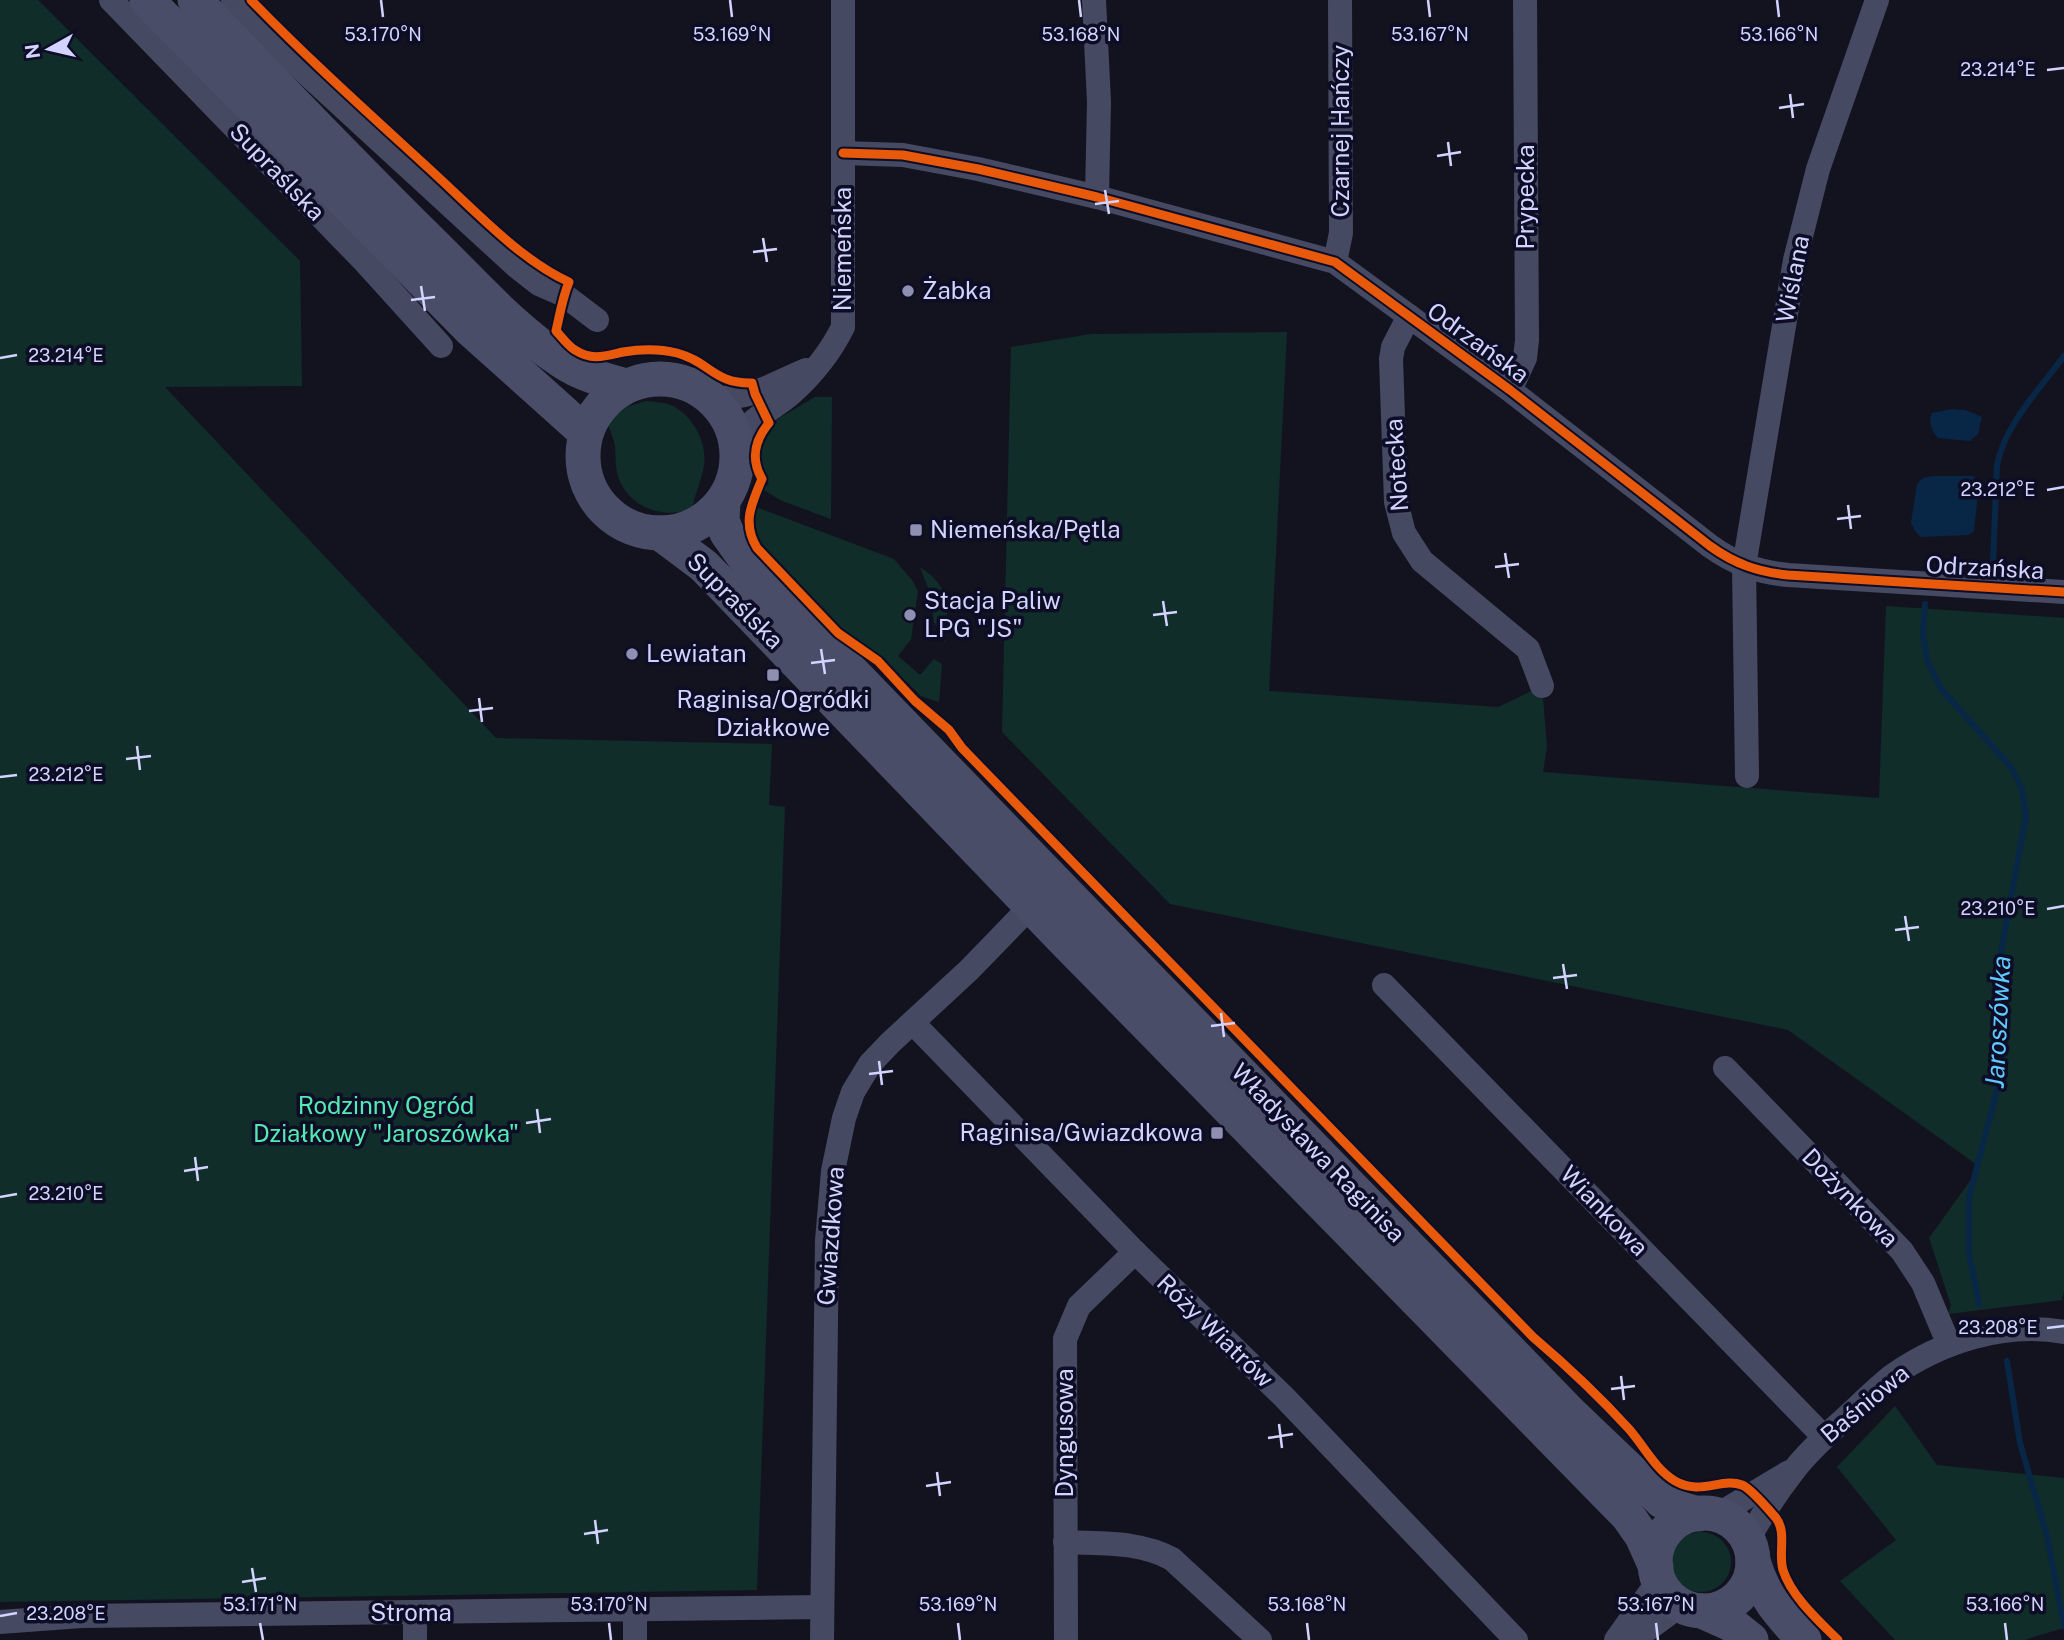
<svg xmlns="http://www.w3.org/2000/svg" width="2064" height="1640" font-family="'Public Sans',sans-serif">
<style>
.green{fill:#102d2a}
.water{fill:#082747}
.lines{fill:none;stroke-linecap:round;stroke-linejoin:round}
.stream{stroke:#082747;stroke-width:6}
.minor{stroke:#464962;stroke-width:24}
.secondary{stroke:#4a4d67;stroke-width:35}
.cycleway-casing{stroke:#0e0d26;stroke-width:13}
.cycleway{stroke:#e8590c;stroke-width:9}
.ticks{fill:none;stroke:#d2d3ff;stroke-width:2.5}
.poi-dot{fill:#8f90b1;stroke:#0e0d26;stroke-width:2.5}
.labels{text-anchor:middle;stroke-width:7;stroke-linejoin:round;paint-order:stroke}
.street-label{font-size:24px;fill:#d2d3ff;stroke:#0e0d26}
.poi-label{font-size:24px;fill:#d2d3ff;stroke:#0e0d26;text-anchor:start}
.park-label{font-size:24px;fill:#53eab1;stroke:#0e0d26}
.water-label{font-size:26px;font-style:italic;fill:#60caff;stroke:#0e0d26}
.ticks-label{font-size:18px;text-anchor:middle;fill:#d2d3ff;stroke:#0e0d26;stroke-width:7;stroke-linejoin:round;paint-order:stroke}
</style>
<rect width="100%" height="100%" fill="#131320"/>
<!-- green -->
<g class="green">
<polygon points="0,0 38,0 300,261 302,386 165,387 496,738 772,744 769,805 785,807 757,1590 0,1602"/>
<polygon points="1287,332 1269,691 1498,707 1542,686 1547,747 1543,772 1879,798 1886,606 2064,618 2064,1291 2062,1300 1948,1314 1951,1305 1929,1238 1980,1167 1788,1030 1170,904 1002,732 1011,347 1091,334"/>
<path d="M 815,397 L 832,397 L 831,519 L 782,501 L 762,489 L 769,484 C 755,463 758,439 777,423 L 776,420 Z"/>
<path d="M 646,401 C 653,402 661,402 668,404 C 691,412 708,442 704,466 C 701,481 695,494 692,509 C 664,519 631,509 619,479 C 615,469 616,458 615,447 C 614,438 610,430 606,421 L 629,406 Z"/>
<path d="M 756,507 L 894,559 L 912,580 L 918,591 L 911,639 L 898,656 L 920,675 L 934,659 L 942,664 L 939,702 L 921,696 L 882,658 L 836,624 L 762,547 C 753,533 751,523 756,507 Z"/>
<path d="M 920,567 C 952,588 949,608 945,642 L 934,622 L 930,593 Z"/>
<polygon points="1895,1406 1937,1465 2064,1478 2064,1628 2024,1640 1895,1640 1840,1581 1896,1540 1837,1467"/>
<circle cx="1701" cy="1562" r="30"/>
</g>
<!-- water -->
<g class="water">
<path d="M 1952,409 L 1965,410 L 1982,417 L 1978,434 L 1970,441 L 1938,438 C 1931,430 1928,423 1932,413 Z"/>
<polygon points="1933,476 1973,476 1979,483 1974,531 1968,535 1921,537 1916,532 1911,523 1917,484 1923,478"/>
</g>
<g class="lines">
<!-- stream -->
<g class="stream">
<path d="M 1993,563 L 1997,465 C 2005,424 2040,389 2064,356"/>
<polyline points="1925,604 1923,633 1927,660 1941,689 2011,767 2022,789 2026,816 1997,974 1996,1032 1999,1083 1969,1197 1969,1254 1979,1304"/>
<polyline points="2007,1361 2020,1443 2047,1536 2064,1626"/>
</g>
<!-- minor -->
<g class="minor">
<polyline points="111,0 364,261 441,346"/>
<polyline points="233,0 282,51 516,266 539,284 564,295 597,320"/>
<polyline points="1094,0 1099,102 1097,197"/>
<path d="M 843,153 L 903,155 L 978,169 L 1097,197 L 1335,262 L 1510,390 L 1710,546 C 1735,564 1758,572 1788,575 L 2064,592"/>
<polyline points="1335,262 1341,233 1340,0"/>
<polyline points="1409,316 1393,347 1391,359 1396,502 1404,533 1422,561 1528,649 1542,686"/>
<polyline points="1510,390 1525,358 1527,340 1525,0"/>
<path d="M 711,398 C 754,399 768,386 806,370"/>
<path d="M 736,442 C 754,413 770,413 793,392 C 814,373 830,353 843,327 L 843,0"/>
<polyline points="1747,776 1744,566 1795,260 1818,169 1877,0"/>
<polyline points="1384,985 1824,1437"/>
<polyline points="913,1023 1135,1252 1284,1397 1516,1640"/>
<polyline points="1725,1068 1902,1251 1923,1283 1949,1345"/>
<polyline points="1717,1515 1789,1472"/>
<path d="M 1748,1540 C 1761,1516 1778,1491 1795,1469 C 1811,1448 1833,1430 1852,1412 C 1865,1400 1878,1387 1892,1376 C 1940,1342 2004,1321 2064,1332"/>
<path d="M 1065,1542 C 1102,1544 1139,1541 1172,1559 L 1260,1640"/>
<polyline points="415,1613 415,1640"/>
<polyline points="0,1622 81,1616 822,1607"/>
<polyline points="635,1640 635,1610"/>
<polyline points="822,1640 827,1240 833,1171 844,1118 853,1092 870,1064 890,1043 969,970 1031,906"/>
<polyline points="1066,1640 1065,1339 1079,1306 1135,1252"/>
<polyline points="1616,1640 1659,1580"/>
<polyline points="1633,1640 1681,1605"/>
</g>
<!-- secondary -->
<g class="secondary">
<polyline points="147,0 470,329 586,433"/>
<path d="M 195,0 C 273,82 352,164 432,243 C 474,284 513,329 562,361 C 581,374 604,380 626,386"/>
<circle cx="660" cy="456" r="77"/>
<polyline points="723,501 722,521 727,533 754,571 1570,1413 1662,1501 1678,1508 1698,1514"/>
<polyline points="660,533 704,566 1061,937 1628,1516 1642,1536 1656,1567"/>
<circle cx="1704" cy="1562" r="49"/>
<path d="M 1753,1561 C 1763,1596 1779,1613 1804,1640"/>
<polyline points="1702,1611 1731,1624 1751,1640"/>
</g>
<defs>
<g id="cycleway">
<path d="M 251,0 C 310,61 374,118 437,176 C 475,211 522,261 569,282 C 562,299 560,314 556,331 C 562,337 568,346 575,350 C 592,361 605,356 623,352 C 640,349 661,349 677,353 C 710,362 714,384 752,383 L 755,394 L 769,423 C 755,440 750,458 762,479 C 751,505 742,523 757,548 L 838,633 L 878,661 L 915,701 L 949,730 L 962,748 L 1533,1337 C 1567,1366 1599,1396 1629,1429 C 1644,1446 1655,1469 1675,1481 C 1701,1496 1722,1477 1742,1485 C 1750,1488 1770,1511 1776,1518 C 1787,1532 1778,1554 1783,1570 C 1791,1596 1819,1621 1838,1640"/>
<path d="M 843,153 L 903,155 L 978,169 L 1097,197 L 1335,262 L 1510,390 L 1710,546 C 1735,564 1758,572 1788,575 L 2064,592"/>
</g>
</defs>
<!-- cycleway casing -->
<use href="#cycleway" class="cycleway-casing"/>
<!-- cycleway -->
<use href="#cycleway" class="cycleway"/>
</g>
<!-- ticks -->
<path class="ticks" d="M 381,0 L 383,17M 730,0 L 732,17M 1079,0 L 1081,17M 1428,0 L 1430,17M 1777,0 L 1779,17M 2047,70 L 2064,68M 1790,94 L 1793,118M 1779,108 L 1804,104M 1448,142 L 1451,166M 1437,156 L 1461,152M 1105,190 L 1109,214M 1095,204 L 1119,201M 763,238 L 767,262M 753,252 L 777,249M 421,286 L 425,311M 411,300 L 435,297M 0,358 L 17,355M 2047,490 L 2064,487M 1848,505 L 1851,529M 1837,519 L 1861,516M 1505,553 L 1509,578M 1495,567 L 1519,564M 1163,601 L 1167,626M 1153,615 L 1177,612M 821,649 L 825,674M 811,663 L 835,660M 479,698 L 482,722M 469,711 L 493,708M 137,746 L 140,770M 126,759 L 151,756M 0,777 L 17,775M 2047,909 L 2064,906M 1905,916 L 1909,941M 1895,930 L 1919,927M 1563,964 L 1567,989M 1553,978 L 1577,975M 1221,1013 L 1224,1037M 1211,1026 L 1235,1023M 879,1061 L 882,1085M 869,1074 L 893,1071M 537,1109 L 540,1133M 526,1123 L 551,1119M 195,1157 L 198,1181M 184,1171 L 208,1167M 0,1197 L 17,1194M 2047,1328 L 2064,1326M 1621,1376 L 1624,1400M 1611,1389 L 1635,1386M 1279,1424 L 1282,1448M 1268,1438 L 1293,1434M 937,1472 L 940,1496M 926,1486 L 951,1482M 595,1520 L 598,1544M 584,1534 L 608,1530M 252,1568 L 256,1592M 242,1582 L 266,1578M 0,1616 L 17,1613M 260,1623 L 263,1640M 609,1623 L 611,1640M 958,1623 L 960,1640M 1307,1623 L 1309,1640M 1656,1623 L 1658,1640M 2005,1623 L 2007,1640"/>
<!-- markers -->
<g class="poi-dot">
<circle cx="908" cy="291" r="7"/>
<rect x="909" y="523" width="14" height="14" rx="3.5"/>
<circle cx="910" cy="615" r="7"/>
<circle cx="632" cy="654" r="7"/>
<rect x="766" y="668" width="14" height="14" rx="3.5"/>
<rect x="1210" y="1126" width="14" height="14" rx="3.5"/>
</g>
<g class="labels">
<!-- street labels -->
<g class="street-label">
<text transform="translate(1341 131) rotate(-90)" y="8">Czarnej Hańczy</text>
<text transform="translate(277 172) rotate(46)" y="8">Supraślska</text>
<text transform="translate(1526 197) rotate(-90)" y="8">Prypecka</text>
<text transform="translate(843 249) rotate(-90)" y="8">Niemeńska</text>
<text transform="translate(1793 279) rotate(-79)" y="8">Wiślana</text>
<text transform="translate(1478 343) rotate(36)" y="8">Odrzańska</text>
<text transform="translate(1397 465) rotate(-94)" y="8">Notecka</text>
<text transform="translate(1985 568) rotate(3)" y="8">Odrzańska</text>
<text transform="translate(735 601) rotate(45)" y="8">Supraślska</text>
<text transform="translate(1318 1153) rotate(46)" y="8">Władysława Raginisa</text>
<text transform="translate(1850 1198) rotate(46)" y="8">Dożynkowa</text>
<text transform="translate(1604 1211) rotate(46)" y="8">Wiankowa</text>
<text transform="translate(831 1236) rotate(-86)" y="8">Gwiazdkowa</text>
<text transform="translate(1215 1331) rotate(44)" y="8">Róży Wiatrów</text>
<text transform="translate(1865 1404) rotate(-40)" y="8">Baśniowa</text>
<text transform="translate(1065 1433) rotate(-90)" y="8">Dyngusowa</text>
<text x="411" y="1621">Stroma</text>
</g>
<!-- poi labels -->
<g class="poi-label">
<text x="922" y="299">Żabka</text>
<text x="930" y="538">Niemeńska/Pętla</text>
<text x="924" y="609">Stacja Paliw<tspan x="924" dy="28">LPG "JS"</tspan></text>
<text x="646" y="662">Lewiatan</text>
<text x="773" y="708" text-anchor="middle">Raginisa/Ogródki<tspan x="773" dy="28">Działkowe</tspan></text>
<text x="1203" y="1141" text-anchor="end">Raginisa/Gwiazdkowa</text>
</g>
<!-- park labels -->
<g class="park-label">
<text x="386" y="1114">Rodzinny Ogród<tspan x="386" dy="28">Działkowy "Jaroszówka"</tspan></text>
</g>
<!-- water labels -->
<g class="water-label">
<text transform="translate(1998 1022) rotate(-87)" y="9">Jaroszówka</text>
</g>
</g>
<g class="ticks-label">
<text x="383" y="41">53.170°N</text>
<text x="732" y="41">53.169°N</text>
<text x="1081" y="41">53.168°N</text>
<text x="1430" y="41">53.167°N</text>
<text x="1779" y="41">53.166°N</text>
<text x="1998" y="76">23.214°E</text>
<text x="66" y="362">23.214°E</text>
<text x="1998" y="496">23.212°E</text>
<text x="66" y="781">23.212°E</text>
<text x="1998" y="915">23.210°E</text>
<text x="66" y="1200">23.210°E</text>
<text x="1998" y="1334">23.208°E</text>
<text x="260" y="1611">53.171°N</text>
<text x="609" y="1611">53.170°N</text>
<text x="958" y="1611">53.169°N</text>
<text x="1307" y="1611">53.168°N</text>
<text x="1656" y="1611">53.167°N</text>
<text x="2005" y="1611">53.166°N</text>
<text x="66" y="1620">23.208°E</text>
</g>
<!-- north arrow -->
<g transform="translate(49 49) rotate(262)" stroke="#0e0d26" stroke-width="5" paint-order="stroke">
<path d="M0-5L12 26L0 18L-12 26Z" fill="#d2d3ff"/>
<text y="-10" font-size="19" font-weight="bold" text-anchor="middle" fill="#d2d3ff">N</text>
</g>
</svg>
